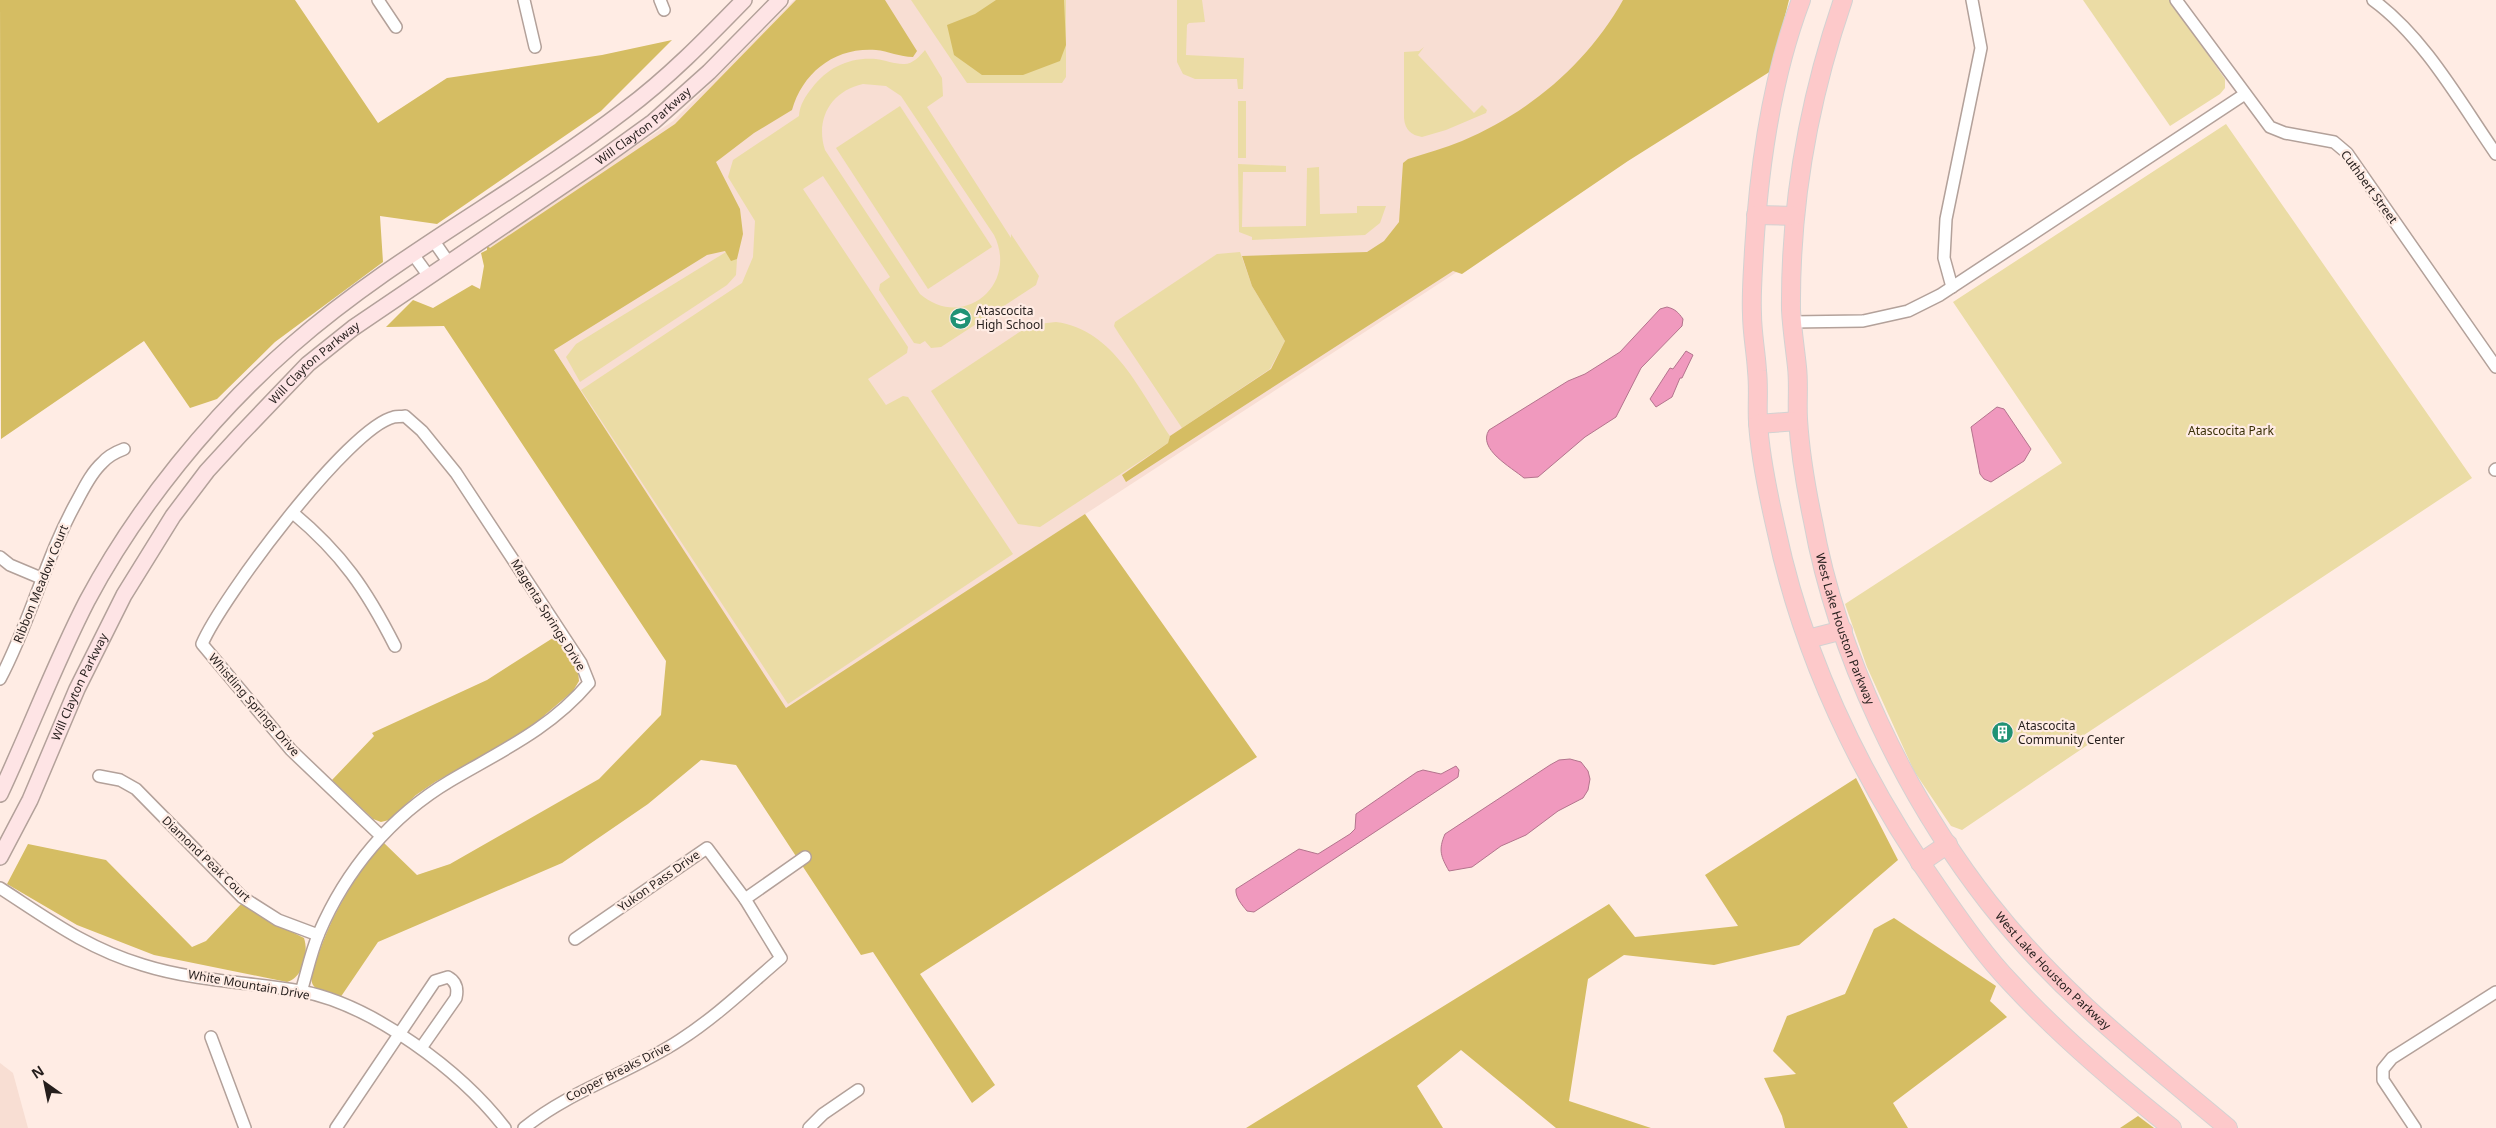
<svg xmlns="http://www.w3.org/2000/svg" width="2496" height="1128" font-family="'Noto Sans',sans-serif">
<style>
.built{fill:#f8ded3}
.green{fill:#ebdca5;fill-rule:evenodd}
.forest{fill:#d5bd63}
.water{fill:#f099be;stroke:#b3748d}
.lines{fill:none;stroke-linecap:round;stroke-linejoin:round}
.minor-casing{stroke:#b3a19a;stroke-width:14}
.secondary-casing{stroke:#b3a19a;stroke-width:18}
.primary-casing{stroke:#d3d2d2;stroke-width:20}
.minor{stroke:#fff;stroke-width:11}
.secondary{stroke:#fee4e5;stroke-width:15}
.primary{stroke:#fdc9ca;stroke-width:18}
.labels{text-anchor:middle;stroke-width:4.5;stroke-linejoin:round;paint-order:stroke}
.street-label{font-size:12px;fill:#251e1c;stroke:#ffece4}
.poi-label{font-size:12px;fill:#251e1c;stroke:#ffece4;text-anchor:start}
.park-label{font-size:12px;fill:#392f06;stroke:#ffece4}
</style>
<rect width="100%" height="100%" fill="#ffece4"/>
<!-- built -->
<g class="built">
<polygon points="794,0 1787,0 1767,70 786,709 487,246 673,121"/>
<polygon points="0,1063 13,1073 28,1128 0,1128"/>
</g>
<!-- green -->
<g class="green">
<polygon points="911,0 1066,0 1066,77 1062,83 967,83"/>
<polygon points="1177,0 1202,0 1205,22 1189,23 1187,25 1186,55 1244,58 1243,89 1238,89 1237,79 1195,79 1183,74 1177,62"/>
<polygon points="2083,0 2170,0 2225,79 2225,88 2220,94 2170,126"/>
<path d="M 1424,47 L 1418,55 L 1474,113 L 1482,105 L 1487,110 L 1486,113 L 1446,130 L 1422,137 C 1411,135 1405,130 1404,118 L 1404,52 L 1419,51 Z"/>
<path d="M 925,50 L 942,78 L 943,96 L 927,107 L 1011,238 L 1011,234 L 1039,276 L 1036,285 L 941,347 L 931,348 L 925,341 L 920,344 L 914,343 L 879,290 L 880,284 L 890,277 L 823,176 L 803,189 L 908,347 L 907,353 L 868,379 L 886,405 L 903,396 L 908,397 L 1013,554 L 788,704 L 581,390 L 742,283 L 753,257 L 755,221 L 728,177 L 733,160 L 799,116 C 799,106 806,95 812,88 C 828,67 850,57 876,59 C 885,60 894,64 903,64 C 912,65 920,56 925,50 ZM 863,84 L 886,86 L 901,96 L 994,235 C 1019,285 963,331 920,294 L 825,150 C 815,119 831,91 863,84 Z"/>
<rect x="1238" y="101" width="8" height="57"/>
<polygon points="900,106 992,247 928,289 836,148"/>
<polygon points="2226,124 2472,478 2084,735 2089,744 1962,830 1951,826 1914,771 1867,667 1845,604 2062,463 1953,302"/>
<polygon points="1238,164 1286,166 1286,172 1243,172 1242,227 1306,226 1307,168 1319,167 1320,214 1357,213 1357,206 1386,206 1380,223 1365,235 1252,240 1252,237 1239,232"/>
<polygon points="726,252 737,259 736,275 727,285 580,382 566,357 576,344"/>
<polygon points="1240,252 1252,286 1285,341 1270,369 1182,428 1119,334 1114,326 1115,322 1217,254"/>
<path d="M 1056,322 C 1114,329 1141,393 1170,436 L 1168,443 L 1040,527 L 1018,524 L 931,391 L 1024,329 L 1038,324 Z"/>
</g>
<!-- forest -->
<g class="forest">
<polygon points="0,0 295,0 378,123 447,78 602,55 672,40 601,111 437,224 380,216 383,262 275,342 217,399 190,408 144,341 1,439"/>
<path d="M 796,0 L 885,0 L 917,51 L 913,57 C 900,57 888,51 876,50 C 835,47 803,72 792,110 L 754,133 L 716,162 L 740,209 L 743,234 L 737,259 L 731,261 L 725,251 L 707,255 L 554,350 L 786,708 L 1085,514 L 1257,757 L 920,974 L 995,1085 L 972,1103 L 873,952 L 861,955 L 736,765 L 701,760 L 648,804 L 562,863 L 378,942 L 340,998 C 332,995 318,993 313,985 C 309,978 314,967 317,959 C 331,915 354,878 383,842 L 417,875 L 450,864 L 599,779 L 661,715 L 666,661 L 444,326 L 386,327 L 413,300 L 433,308 L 472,285 L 480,289 L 484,266 L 481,253 L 487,250 L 487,246 L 490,248 L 675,124 Z"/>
<polygon points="996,0 1064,0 1066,45 1060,61 1023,75 982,75 954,55 947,25 975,14"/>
<path d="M 1623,0 L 1789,0 L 1771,71 L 1628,161 L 1462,274 L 1453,271 L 1126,482 L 1122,475 L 1168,443 L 1170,436 L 1271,369 L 1285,341 L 1252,286 L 1242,256 L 1367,252 L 1384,241 L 1399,222 L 1403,163 L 1408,159 C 1426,153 1445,148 1462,141 C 1529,113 1588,63 1623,0 Z"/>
<polygon points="556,636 578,671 579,681 573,691 526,731 435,782 416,795 389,820 381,822 373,819 332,780 374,736 372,733 487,680"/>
<polygon points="1856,778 1898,860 1799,945 1714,965 1624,955 1588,979 1569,1101 1651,1128 1556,1128 1461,1050 1417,1086 1443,1128 1246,1128 1609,904 1635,937 1738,926 1705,875"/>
<path d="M 28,844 L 106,860 L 192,947 L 206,941 L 242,903 L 262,917 L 304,938 C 309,953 303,978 287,982 L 154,955 L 77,925 L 7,884 Z"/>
<polygon points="1894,918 1996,986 1990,1001 2007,1017 1893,1103 1908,1128 1785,1128 1782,1116 1764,1078 1796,1074 1773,1051 1787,1016 1845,994 1874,929"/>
<polygon points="2138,1116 2154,1128 2120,1128"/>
</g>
<!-- water -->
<g class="water">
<path d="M 1667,307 C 1675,309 1678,312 1683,319 L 1682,326 L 1641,368 L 1616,417 L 1585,437 L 1538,477 L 1524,478 C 1511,467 1477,449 1489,430 L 1568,381 L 1585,374 L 1620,352 L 1660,309 Z"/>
<polygon points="1686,351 1693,355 1682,378 1680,378 1672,397 1656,407 1650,399 1670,368 1673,369"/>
<polygon points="1997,407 2004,409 2031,449 2024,461 1991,482 1984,479 1980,474 1971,427"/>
<path d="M 1570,759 L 1581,762 L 1588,771 L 1590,779 L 1588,790 L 1583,798 L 1558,811 L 1526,835 L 1501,846 L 1472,867 L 1449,871 C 1441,857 1438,850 1445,834 L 1550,765 L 1559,760 Z"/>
<path d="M 1456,766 L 1459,770 L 1458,777 L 1254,912 L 1247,911 C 1242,905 1235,897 1236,889 L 1299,849 L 1318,854 L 1350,834 L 1355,829 L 1356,814 L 1417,772 L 1423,770 L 1441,774 Z"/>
</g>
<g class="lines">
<defs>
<g id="minor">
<polyline points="378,0 396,27"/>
<polyline points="524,0 535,47"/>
<polyline points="660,0 664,10"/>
<polyline points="2176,0 2270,127 2285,133 2334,142 2347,153 2496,367"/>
<path d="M 2373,0 C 2424,37 2460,102 2496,154"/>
<polyline points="433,240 449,263"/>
<polyline points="412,253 428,275"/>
<polyline points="1952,287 1944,258 1946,219 1981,48 1972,0"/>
<polyline points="1792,322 1863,321 1908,311 1940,295 2245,94"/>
<polyline points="2495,470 2496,469"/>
<path d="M 293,513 C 342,554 366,589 395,646"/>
<polyline points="0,557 10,565 41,578"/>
<path d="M 0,679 C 31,621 45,558 77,501 C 84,488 91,473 102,463 C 108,456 116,452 124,449"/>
<polyline points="99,776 120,780 136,789 242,897 278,920 318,935"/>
<path d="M 0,888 C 48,919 86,948 143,965 C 194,981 248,982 300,991 C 372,1004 461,1071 505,1128"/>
<polyline points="745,899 805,857"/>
<path d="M 301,992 C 307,972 311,952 319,933 C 346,870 391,816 450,781 C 501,751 550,729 589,683 L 581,663 L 456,473 L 422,431 L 405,416 C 401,417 397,416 394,417 C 349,427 221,599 202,644 L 291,750 L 381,836"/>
<polyline points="211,1037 245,1128"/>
<path d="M 336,1128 L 435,981 L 448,977 C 457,982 458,989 456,998 L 421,1048"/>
<path d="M 524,1128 C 571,1090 630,1073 680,1040 C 716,1017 748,986 781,958 L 745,899 L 707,848 L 575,939"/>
<polyline points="809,1128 823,1114 858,1090"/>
<polyline points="2415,1128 2383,1080 2383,1069 2392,1058 2496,992"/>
</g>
<g id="secondary">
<path d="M 0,794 C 30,730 55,663 87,601 C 137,507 212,415 292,345 C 395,255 517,193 625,110 C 668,78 706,39 744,0"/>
<path id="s1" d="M 0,857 L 30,800 L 77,689 L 124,595 L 173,516 L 207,471 L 240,435 L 308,364 L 353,328 L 599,161 L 653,122 L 709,72 L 780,0"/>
</g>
<g id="primary">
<path d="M 1801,0 C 1771,79 1759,166 1754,250 C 1753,271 1751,293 1752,314 C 1752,333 1756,352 1757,371 C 1759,388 1757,405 1758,422 C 1760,457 1768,494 1776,529 C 1804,662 1866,787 1944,897 C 1965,927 1986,957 2011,983 C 2060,1036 2115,1083 2172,1128"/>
<path id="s2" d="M 1843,0 C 1809,99 1790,205 1791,310 C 1792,329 1795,348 1797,367 C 1799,384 1797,402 1798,419 C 1800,452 1806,488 1813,521 C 1837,654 1906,797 1989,903 C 2059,992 2142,1056 2228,1128"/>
<polyline points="1756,215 1795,216"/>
<polyline points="1758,424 1798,421"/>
<polyline points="1808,639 1843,630"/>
<polyline points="1920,863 1948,844"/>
</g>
</defs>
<!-- minor casing -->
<use href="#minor" class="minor-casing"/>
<!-- secondary casing -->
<use href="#secondary" class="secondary-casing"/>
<!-- primary casing -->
<use href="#primary" class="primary-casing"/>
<!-- minor -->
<use href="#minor" class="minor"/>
<!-- secondary -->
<use href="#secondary" class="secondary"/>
<!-- primary -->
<use href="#primary" class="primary"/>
</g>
<!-- icons -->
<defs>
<symbol id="school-disc" viewBox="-11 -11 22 22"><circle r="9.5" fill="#209275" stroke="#ffece4"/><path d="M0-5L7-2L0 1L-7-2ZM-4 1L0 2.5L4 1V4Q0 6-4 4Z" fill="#fff"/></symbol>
<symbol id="building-disc" viewBox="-11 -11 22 22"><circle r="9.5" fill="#209275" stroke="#ffece4"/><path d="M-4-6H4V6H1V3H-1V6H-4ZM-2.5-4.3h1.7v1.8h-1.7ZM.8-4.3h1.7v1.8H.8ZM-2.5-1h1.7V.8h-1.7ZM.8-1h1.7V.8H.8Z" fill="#fff"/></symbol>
</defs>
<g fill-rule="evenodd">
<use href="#school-disc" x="948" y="306" width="25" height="25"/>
<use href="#building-disc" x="1990" y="720" width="25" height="25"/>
</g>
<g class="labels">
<!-- street labels -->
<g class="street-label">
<text dy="4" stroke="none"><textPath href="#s1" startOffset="998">Will Clayton Parkway</textPath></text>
<text transform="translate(2369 187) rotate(54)" y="4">Cuthbert Street</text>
<text dy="4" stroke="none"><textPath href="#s1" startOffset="592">Will Clayton Parkway</textPath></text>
<text transform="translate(41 584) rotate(-68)" y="4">Ribbon Meadow Court</text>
<text transform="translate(548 615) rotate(58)" y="4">Magenta Springs Drive</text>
<text dy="4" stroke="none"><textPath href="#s2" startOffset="641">West Lake Houston Parkway</textPath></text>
<text dy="4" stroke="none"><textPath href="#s1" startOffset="188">Will Clayton Parkway</textPath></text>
<text transform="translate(254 705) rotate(49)" y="4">Whistling Springs Drive</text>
<text transform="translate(206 859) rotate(44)" y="4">Diamond Peak Court</text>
<text transform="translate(659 881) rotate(-35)" y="4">Yukon Pass Drive</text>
<text dy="4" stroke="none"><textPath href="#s2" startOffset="1046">West Lake Houston Parkway</textPath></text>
<text transform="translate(249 985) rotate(10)" y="4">White Mountain Drive</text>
<text transform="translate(618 1072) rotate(-27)" y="4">Cooper Breaks Drive</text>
</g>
<!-- poi labels -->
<g class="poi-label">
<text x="976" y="315">Atascocita<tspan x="976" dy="14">High School</tspan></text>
<text x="2018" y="730">Atascocita<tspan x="2018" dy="14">Community Center</tspan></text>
</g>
<!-- park labels -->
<g class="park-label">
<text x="2231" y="435">Atascocita Park</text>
</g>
</g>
<!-- north arrow -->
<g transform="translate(45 1083) rotate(327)" stroke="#ffece4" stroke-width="4" paint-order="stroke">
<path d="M0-4L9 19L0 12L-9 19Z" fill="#251e1c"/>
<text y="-8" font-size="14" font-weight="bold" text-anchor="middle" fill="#251e1c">N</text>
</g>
</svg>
